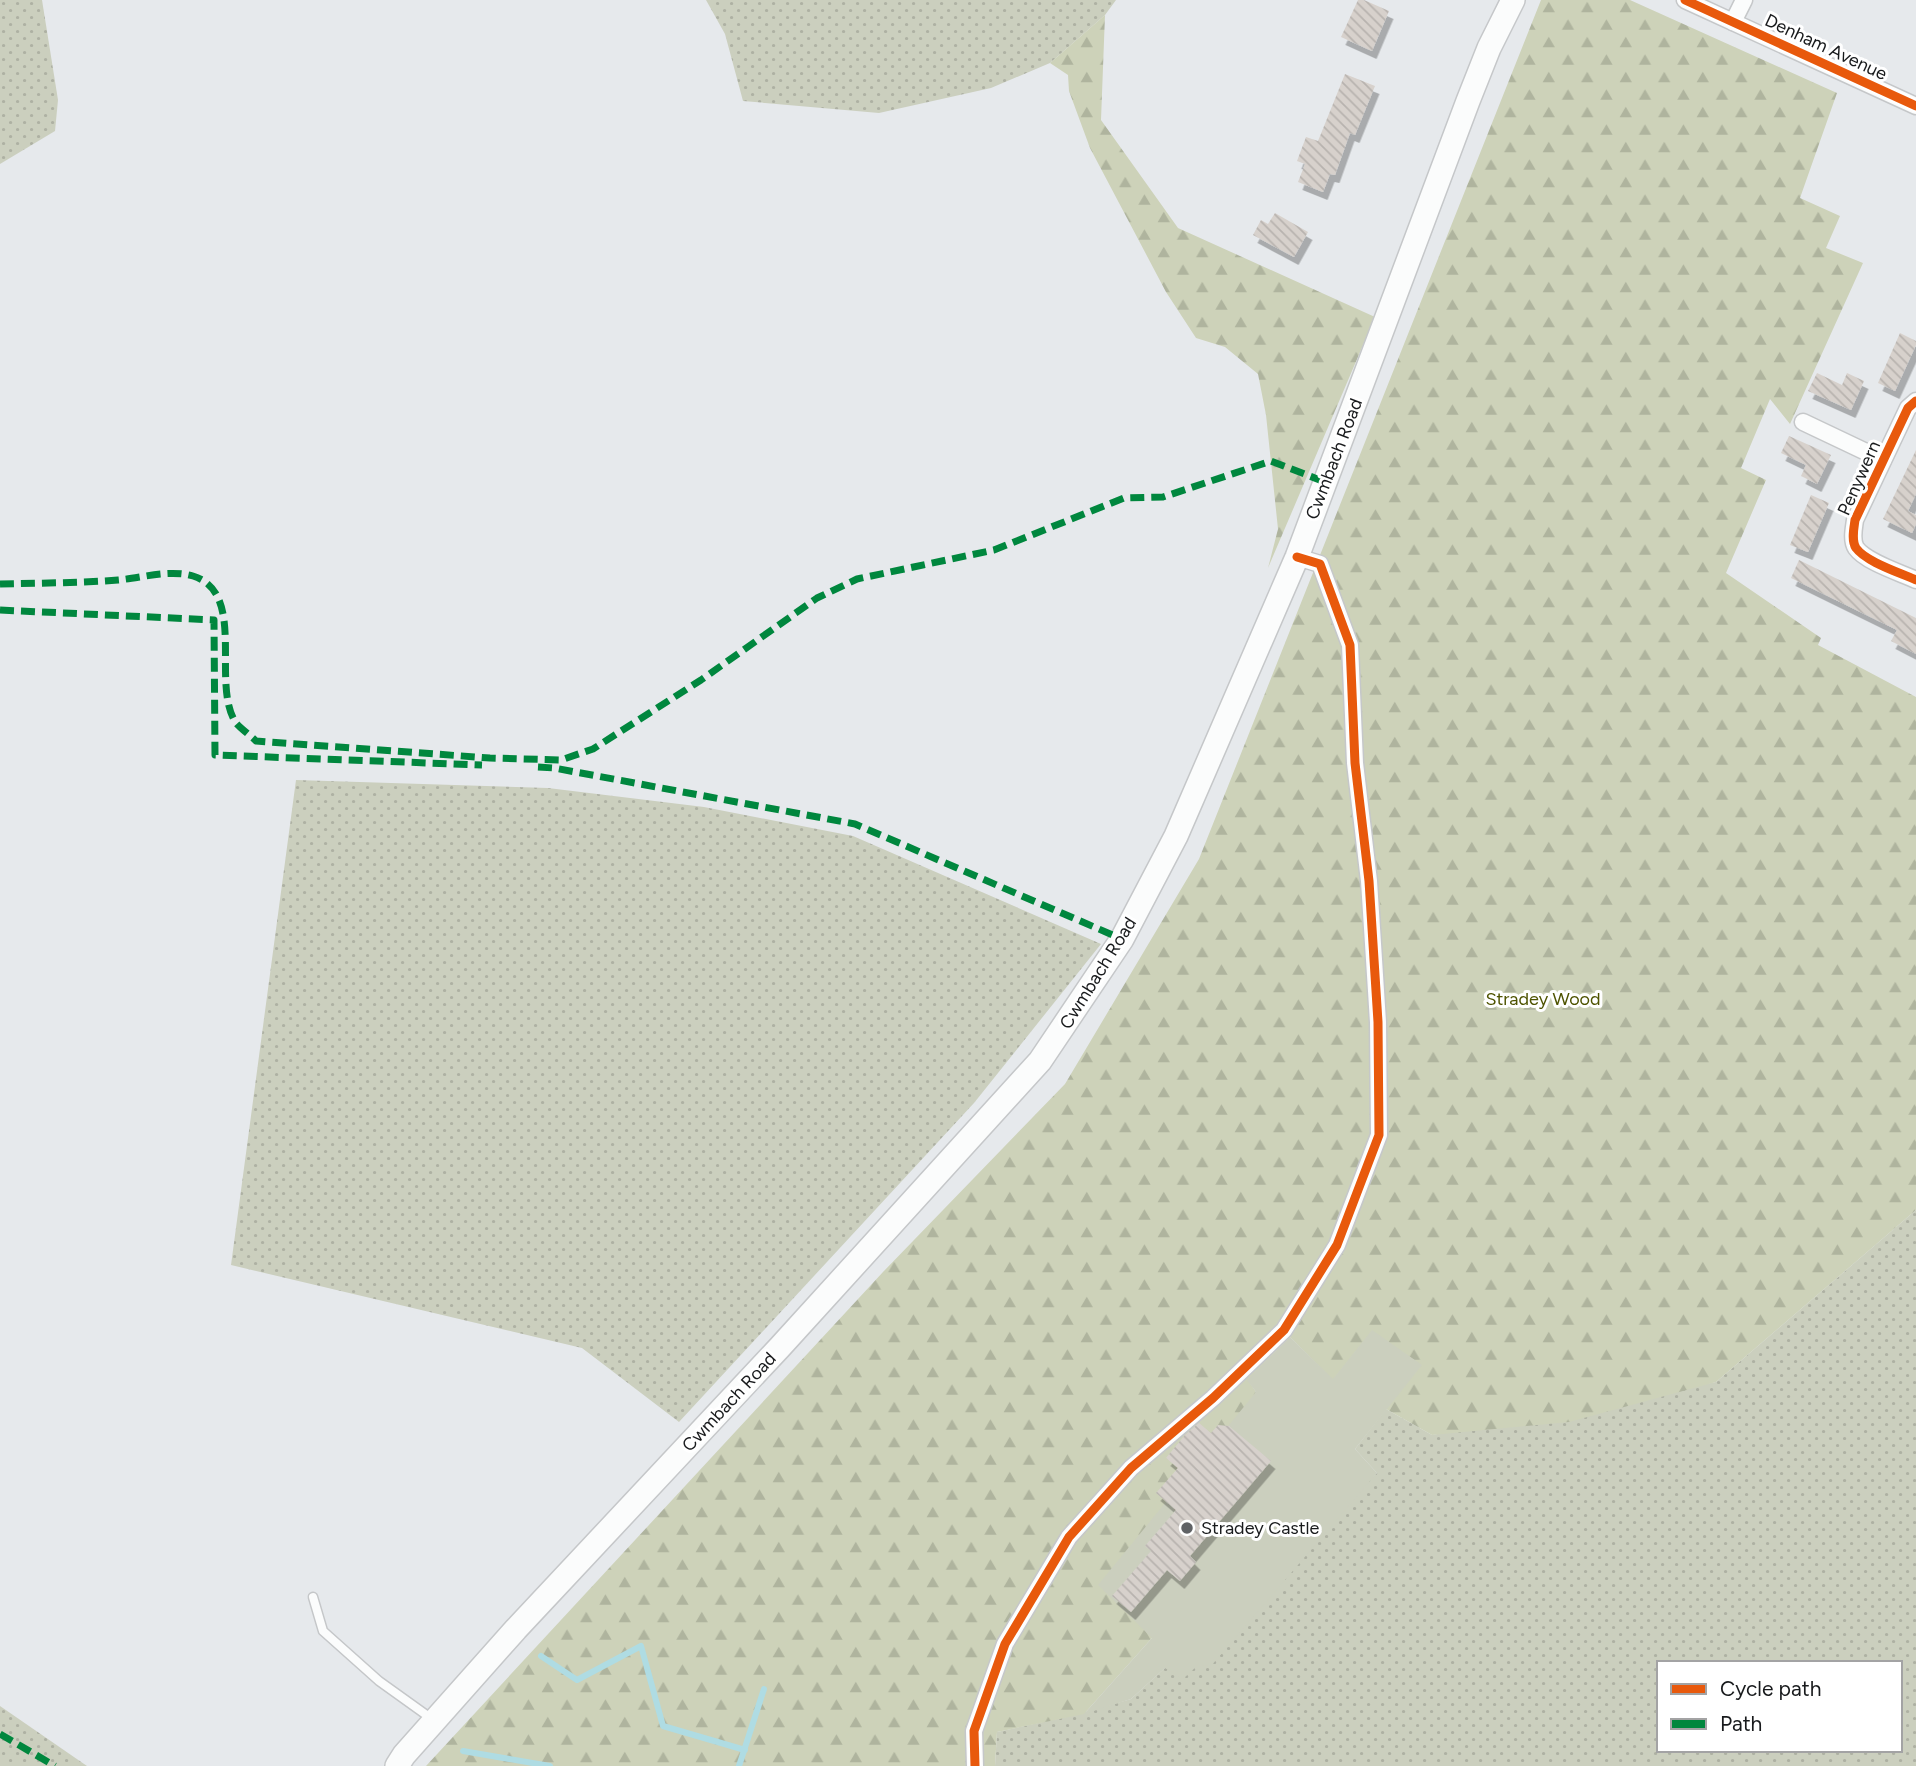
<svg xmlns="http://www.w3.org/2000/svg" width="1916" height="1766" font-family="Figtree,sans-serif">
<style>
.grass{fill:url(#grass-dots);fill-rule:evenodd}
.forest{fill:url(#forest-firs)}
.green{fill:#cbcfbe}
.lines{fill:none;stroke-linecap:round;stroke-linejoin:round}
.stream{stroke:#afdce3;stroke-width:6}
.building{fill:url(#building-back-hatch);filter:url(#shadow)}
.lane-casing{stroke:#c5c7c9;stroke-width:11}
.street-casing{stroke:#c5c7c9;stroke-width:19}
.secondary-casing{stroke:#c5c7c9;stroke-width:26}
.lane{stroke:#fbfcfc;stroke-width:8}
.street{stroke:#fbfcfc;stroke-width:16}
.secondary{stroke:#fbfcfc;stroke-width:23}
.quiet{stroke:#00873e;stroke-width:7;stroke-dasharray:14 7;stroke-linecap:butt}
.cycleway-casing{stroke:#fff;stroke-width:13}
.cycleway{stroke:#e8590c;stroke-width:9}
.poi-dot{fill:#606265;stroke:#fff;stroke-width:2.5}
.labels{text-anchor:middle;stroke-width:6;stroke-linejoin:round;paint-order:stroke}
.street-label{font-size:18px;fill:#181a1c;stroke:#fff}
.park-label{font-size:18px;fill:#4e5300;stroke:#fff}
.poi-label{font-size:18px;fill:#181a1c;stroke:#fff;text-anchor:start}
</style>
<defs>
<pattern id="grass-dots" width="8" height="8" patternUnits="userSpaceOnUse" patternTransform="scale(1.75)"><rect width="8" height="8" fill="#cbcfbe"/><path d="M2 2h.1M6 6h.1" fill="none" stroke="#aeb1a3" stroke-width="1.8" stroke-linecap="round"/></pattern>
<pattern id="forest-firs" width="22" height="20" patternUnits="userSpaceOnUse" patternTransform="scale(1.75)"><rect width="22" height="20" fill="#cdd2b9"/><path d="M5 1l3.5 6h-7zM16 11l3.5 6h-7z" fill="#afb49e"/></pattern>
<pattern id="building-back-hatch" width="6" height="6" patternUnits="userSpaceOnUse" patternTransform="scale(1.75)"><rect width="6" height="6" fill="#d7d1cc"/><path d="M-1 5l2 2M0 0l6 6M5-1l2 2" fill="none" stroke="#b8b3af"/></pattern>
<filter id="shadow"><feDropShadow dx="4.5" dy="8" stdDeviation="0" flood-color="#0004"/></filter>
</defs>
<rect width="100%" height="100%" fill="#e6e9ec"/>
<!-- grass -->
<g class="grass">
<polygon points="0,0 42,0 58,100 55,131 0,164"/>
<polygon points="706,0 1116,0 1105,15 1050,63 991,88 879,113 743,101 725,34"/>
<polygon points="296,780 548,788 704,807 853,836 1101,944 974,1103 679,1422 582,1348 231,1265"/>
<path d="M 1916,1210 L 1916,1766 L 995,1766 L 997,1732 L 1075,1715 L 1131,1699 L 1377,1473 L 1355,1449 L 1386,1409 L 1432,1435 L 1716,1382 ZM 1659,1663 L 1900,1663 L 1900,1750 L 1659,1750 Z"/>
<polygon points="0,1706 87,1766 0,1766"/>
</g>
<!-- forest -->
<g class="forest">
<polygon points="1541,0 1630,0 1837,93 1800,198 1840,216 1826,248 1863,263 1790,424 1770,399 1741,468 1766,480 1726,573 1821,638 1818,645 1916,697 1916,1210 1716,1382 1569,1422 1432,1435 1386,1409 1421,1365 1372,1331 1333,1380 1290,1337 1248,1380 1256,1392 1152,1638 1084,1714 997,1732 995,1766 426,1766 883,1272 1065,1084 1199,859"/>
<polygon points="1105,15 1101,120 1178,228 1375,317 1268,568 1278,529 1266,415 1258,374 1225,347 1196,338 1166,292 1090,148 1069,91 1068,75 1050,63"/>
</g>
<!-- green -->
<polygon class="green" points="1372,1330 1422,1365 1355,1449 1377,1473 1211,1666 1198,1665 1183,1679 1165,1668 1131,1699 1084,1714 1152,1638 1098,1585 1256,1392 1247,1380 1290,1337 1333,1379"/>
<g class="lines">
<!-- stream -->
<g class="stream">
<polyline points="541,1656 577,1680 641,1646 663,1726 745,1750"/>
<polyline points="463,1751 550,1766"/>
<polyline points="739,1766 764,1689"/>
</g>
</g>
<!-- building -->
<g class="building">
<polygon points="1358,0 1364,0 1389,11 1372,51 1341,37"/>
<polygon points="1345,74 1375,86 1355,135 1350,133 1335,175 1330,174 1323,192 1298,182 1305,164 1297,161 1306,137 1318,141"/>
<polygon points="1275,213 1308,232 1294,257 1253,235 1261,220 1268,224"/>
<polygon points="1900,333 1916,341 1916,345 1895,391 1878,383"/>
<polygon points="1817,373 1842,385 1847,373 1864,381 1851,410 1808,391"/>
<polygon points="1789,436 1831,455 1817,484 1801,476 1806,465 1781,453"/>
<polygon points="1916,450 1916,494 1908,511 1916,515 1916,524 1912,533 1883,519"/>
<polygon points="1811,495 1829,503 1808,552 1790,545"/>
<polygon points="1799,560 1916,618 1916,654 1891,641 1897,630 1791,578"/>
<polygon points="1199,1423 1211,1433 1218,1425 1229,1426 1271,1461 1190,1556 1196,1562 1180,1581 1167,1570 1131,1612 1112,1596 1151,1551 1145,1546 1176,1510 1156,1493 1178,1468 1166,1458 1185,1435"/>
</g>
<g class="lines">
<defs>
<polyline id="lane" points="313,1597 323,1631 379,1681 432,1719"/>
<g id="street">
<polyline points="1685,0 1916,106"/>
<polyline points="1733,22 1744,0"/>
<path d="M 1916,401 L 1908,408 L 1855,520 C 1854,528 1851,540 1856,548 C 1866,562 1901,573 1916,580"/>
<polyline points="1803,422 1883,460"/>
<polyline points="975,1766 974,1731 1005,1644 1069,1537 1131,1468 1213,1398 1284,1330 1337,1245 1379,1135 1378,1022 1369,881 1355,763 1350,645 1320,564 1297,557"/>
</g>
<polyline id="secondary" points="397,1766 404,1755 516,1629 780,1347 1040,1061 1122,939 1176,836 1297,557 1468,101 1489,48 1513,0"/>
</defs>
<!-- lane casing -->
<use href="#lane" class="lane-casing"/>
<!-- street casing -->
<use href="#street" class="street-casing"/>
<!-- secondary casing -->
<use href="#secondary" class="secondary-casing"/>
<!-- lane -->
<use href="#lane" class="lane"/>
<!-- street -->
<use href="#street" class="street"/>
<!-- secondary -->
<use href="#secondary" class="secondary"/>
<!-- quiet -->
<g class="quiet">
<path d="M 0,584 C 39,583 79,583 118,580 C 142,578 169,569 193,576 C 248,593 210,684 236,723 C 241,729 250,735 256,741 L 490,758 L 561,760 L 593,749 L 701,680 L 817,598 L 857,579 L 994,550 L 1124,498 L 1163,497 L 1271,461 L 1325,482"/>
<polyline points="0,610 214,620 215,755 482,765"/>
<polyline points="538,767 554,768 855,824 1122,939"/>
<polyline points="0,1734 55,1766"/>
</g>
<defs>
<g id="cycleway">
<polyline points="1685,0 1916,106"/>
<path d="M 1916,401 L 1908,408 L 1855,520 C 1854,528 1851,540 1856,548 C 1866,562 1901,573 1916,580"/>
<polyline points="975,1766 974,1731 1005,1644 1069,1537 1131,1468 1213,1398 1284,1330 1337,1245 1379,1135 1378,1022 1369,881 1355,763 1350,645 1320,564 1297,557"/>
</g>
</defs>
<!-- cycleway casing -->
<use href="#cycleway" class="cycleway-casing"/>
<!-- cycleway -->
<use href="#cycleway" class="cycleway"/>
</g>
<!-- markers -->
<circle class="poi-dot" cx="1187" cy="1528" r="7"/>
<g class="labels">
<!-- street labels -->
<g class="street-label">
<text transform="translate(1826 47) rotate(25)" y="6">Denham Avenue</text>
<text transform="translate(1334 459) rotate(-69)" y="6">Cwmbach Road</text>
<text transform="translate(1859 478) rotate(-66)" y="6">Penywern</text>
<text transform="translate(1098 973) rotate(-58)" y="6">Cwmbach Road</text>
<text transform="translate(729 1402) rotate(-47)" y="6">Cwmbach Road</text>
</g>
<!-- park labels -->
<g class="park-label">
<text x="1543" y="1005">Stradey Wood</text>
</g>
<!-- poi labels -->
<g class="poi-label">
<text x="1201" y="1534">Stradey Castle</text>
</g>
</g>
<!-- legend -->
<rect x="1657" y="1661" width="245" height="91" fill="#ffffff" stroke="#a3a3a4" stroke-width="2"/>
<rect x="1671" y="1684" width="35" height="10" fill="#e8590c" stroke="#a3a3a4" stroke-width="2"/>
<text x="1720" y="1696" font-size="21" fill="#181a1c">Cycle path</text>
<rect x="1671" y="1719" width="35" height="10" fill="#00873e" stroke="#a3a3a4" stroke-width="2"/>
<text x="1720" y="1731" font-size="21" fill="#181a1c">Path</text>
</svg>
